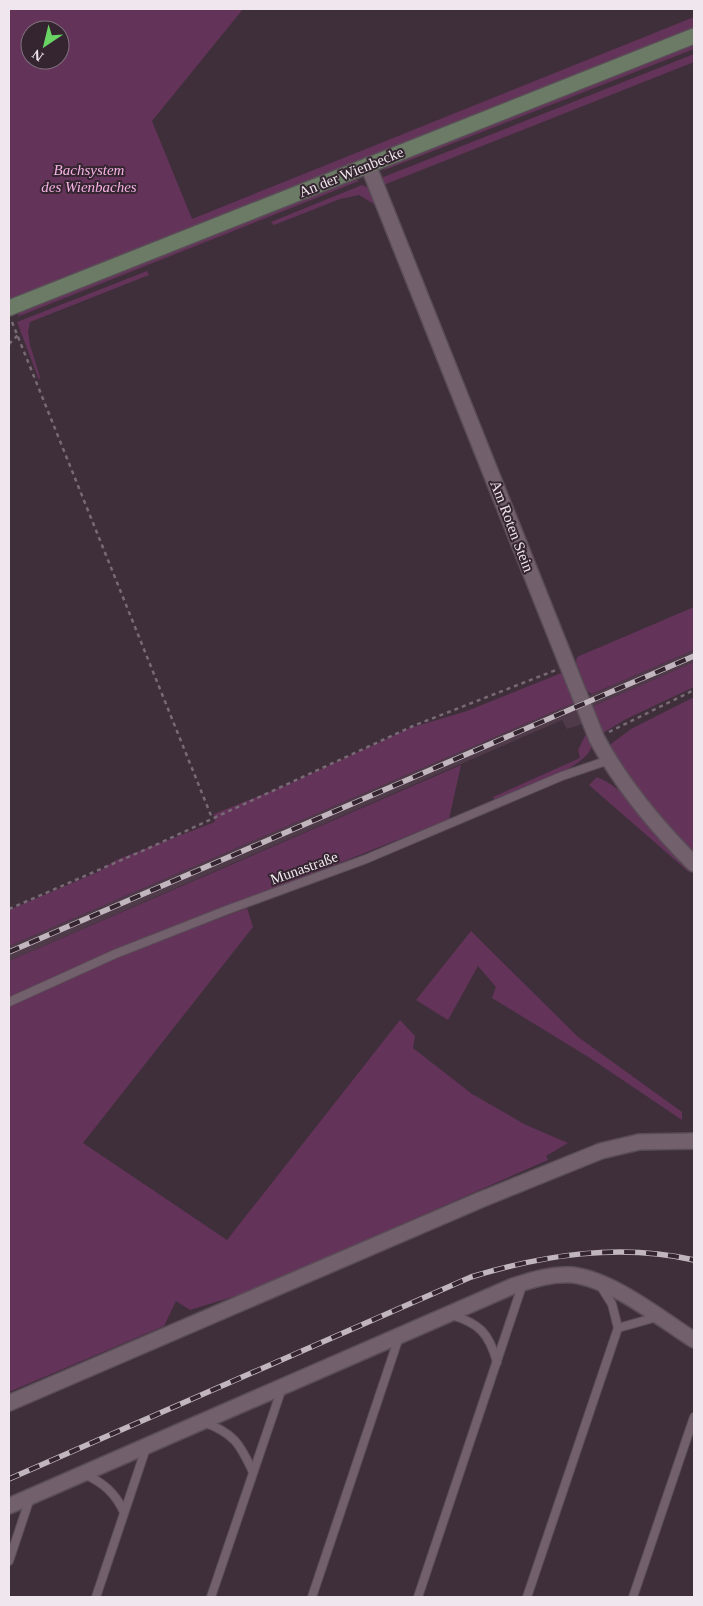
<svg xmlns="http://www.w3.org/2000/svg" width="703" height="1606" font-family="Georgia,serif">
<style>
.built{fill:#4e3a49}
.green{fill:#643359;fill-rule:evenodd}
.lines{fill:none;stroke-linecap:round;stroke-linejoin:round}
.lane-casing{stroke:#5a4d57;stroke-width:10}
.street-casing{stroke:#5a4d57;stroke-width:18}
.secondary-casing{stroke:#5a4d57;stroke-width:18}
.path{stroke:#786a74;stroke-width:2.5;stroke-dasharray:4 4;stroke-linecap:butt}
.lane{stroke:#72616d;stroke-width:8}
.street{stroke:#72616d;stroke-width:15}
.secondary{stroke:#6b7b66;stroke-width:15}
.rail-casing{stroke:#c2b6be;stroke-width:5.5}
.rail{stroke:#342530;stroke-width:4;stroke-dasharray:11;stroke-linecap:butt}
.labels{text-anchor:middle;stroke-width:4;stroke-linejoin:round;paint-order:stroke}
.park-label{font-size:15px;font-style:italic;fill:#f7b2e5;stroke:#342530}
.street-label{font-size:15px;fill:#f0e6ed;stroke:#342530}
</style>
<rect width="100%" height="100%" fill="#3f2f3b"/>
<!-- built -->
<g class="built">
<polygon points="694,650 694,662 591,707 586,697"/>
<polygon points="576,702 585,723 567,729 562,720 9,961 9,946"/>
</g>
<!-- green -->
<g class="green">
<path d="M 9,9 L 243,9 L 152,121 L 192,219 L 694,17 L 694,28 L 9,300 ZM 30,30 L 60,30 L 60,60 L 30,60 Z"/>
<polygon points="694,44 694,49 382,171 392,164"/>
<polygon points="694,54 694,62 381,186 381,178"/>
<polygon points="357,180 359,181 17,317 22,310 346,182"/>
<polygon points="362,185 371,189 392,244 374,204 359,195 340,199 274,225 271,222"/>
<polygon points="147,271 149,275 30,322 28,332 30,345 40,377 39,380 17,322"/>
<polygon points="694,607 694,650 592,694 587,691 576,662 577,657"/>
<polygon points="694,662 694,687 626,719 603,733 591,707"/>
<polygon points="564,672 576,702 9,946 9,910 98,872 116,860 215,822 214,814 287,785 410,728 467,711"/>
<polygon points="694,697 694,853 693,855 670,832 610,751 611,744 631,729"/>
<path d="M 588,730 C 590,736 593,742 591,748 C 584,769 516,792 495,801 L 493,797 L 580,758 L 578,750 Z"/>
<path d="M 461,765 L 449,819 C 302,879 154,934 9,998 L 9,961 Z"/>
<path d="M 597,777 C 633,792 666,841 690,873 L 589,785 Z"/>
<polygon points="247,908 253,927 83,1143 227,1240 400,1020 415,1036 413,1048 472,1094 526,1125 568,1143 546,1156 548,1160 242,1294 190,1310 176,1301 164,1326 9,1392 9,1006 117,957"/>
<polygon points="471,931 578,1037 682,1112 682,1120 590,1058 492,998 496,987 478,966 448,1020 416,1000"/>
</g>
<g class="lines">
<defs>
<g id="lane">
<polyline points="9,1002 115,954 227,910 366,859 562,776 609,760"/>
<polyline points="600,1285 612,1304 618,1328"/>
<path d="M 451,1315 C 479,1323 489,1333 497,1362"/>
<path d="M 203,1422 C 234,1433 240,1444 253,1472"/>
<path d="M 84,1474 C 104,1483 115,1493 124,1512"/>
<polyline points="9,1561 30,1498"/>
<polyline points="96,1597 146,1448"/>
<polyline points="211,1597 282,1388"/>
<polyline points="312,1597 399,1337"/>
<polyline points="418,1597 523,1283"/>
<polyline points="527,1597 618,1328 657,1317"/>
<polyline points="633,1597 694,1417"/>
</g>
<g id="street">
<path d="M 368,165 L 597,739 C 622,785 657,827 694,864"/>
<polyline points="9,1403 480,1200 601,1151 639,1142 694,1141"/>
<path d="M 9,1506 L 513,1286 C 532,1280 553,1273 573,1275 C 613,1280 661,1319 694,1340"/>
</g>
<polyline id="secondary" points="9,308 694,36"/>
</defs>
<!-- lane casing -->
<use href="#lane" class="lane-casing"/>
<!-- street casing -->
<use href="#street" class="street-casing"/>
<!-- secondary casing -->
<use href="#secondary" class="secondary-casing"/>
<!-- path -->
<g class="path">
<polyline points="12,322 212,818"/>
<polyline points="9,344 18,335"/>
<polyline points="609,732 694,690"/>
<polyline points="9,909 149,848 413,726 556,670"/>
</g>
<!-- lane -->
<use href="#lane" class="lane"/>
<!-- street -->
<use href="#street" class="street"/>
<!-- secondary -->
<use href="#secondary" class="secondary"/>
<defs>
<g id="rail">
<polyline points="9,952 694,656"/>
<path d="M 9,1479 L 471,1277 C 543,1255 619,1243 694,1260"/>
</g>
</defs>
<!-- rail casing -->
<use href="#rail" class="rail-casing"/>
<!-- rail -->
<use href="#rail" class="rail"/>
</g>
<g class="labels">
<!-- park labels -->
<g class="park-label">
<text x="89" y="175">Bachsystem<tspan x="89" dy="17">des Wienbaches</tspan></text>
</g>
<!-- street labels -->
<g class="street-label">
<text transform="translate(351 172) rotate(-22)" y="5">An der Wienbecke</text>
<text transform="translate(512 526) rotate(69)" y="5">Am Roten Stein</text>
<text transform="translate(304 868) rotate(-20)" y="5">Munastraße</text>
</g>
</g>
<!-- border -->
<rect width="703" height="1606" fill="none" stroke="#f0e6ed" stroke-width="20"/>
<!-- north arrow -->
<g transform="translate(45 45) rotate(215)"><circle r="24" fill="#342530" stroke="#7f727c"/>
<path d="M0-4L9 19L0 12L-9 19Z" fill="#69d464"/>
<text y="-8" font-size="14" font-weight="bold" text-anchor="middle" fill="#f0e6ed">N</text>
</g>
</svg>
